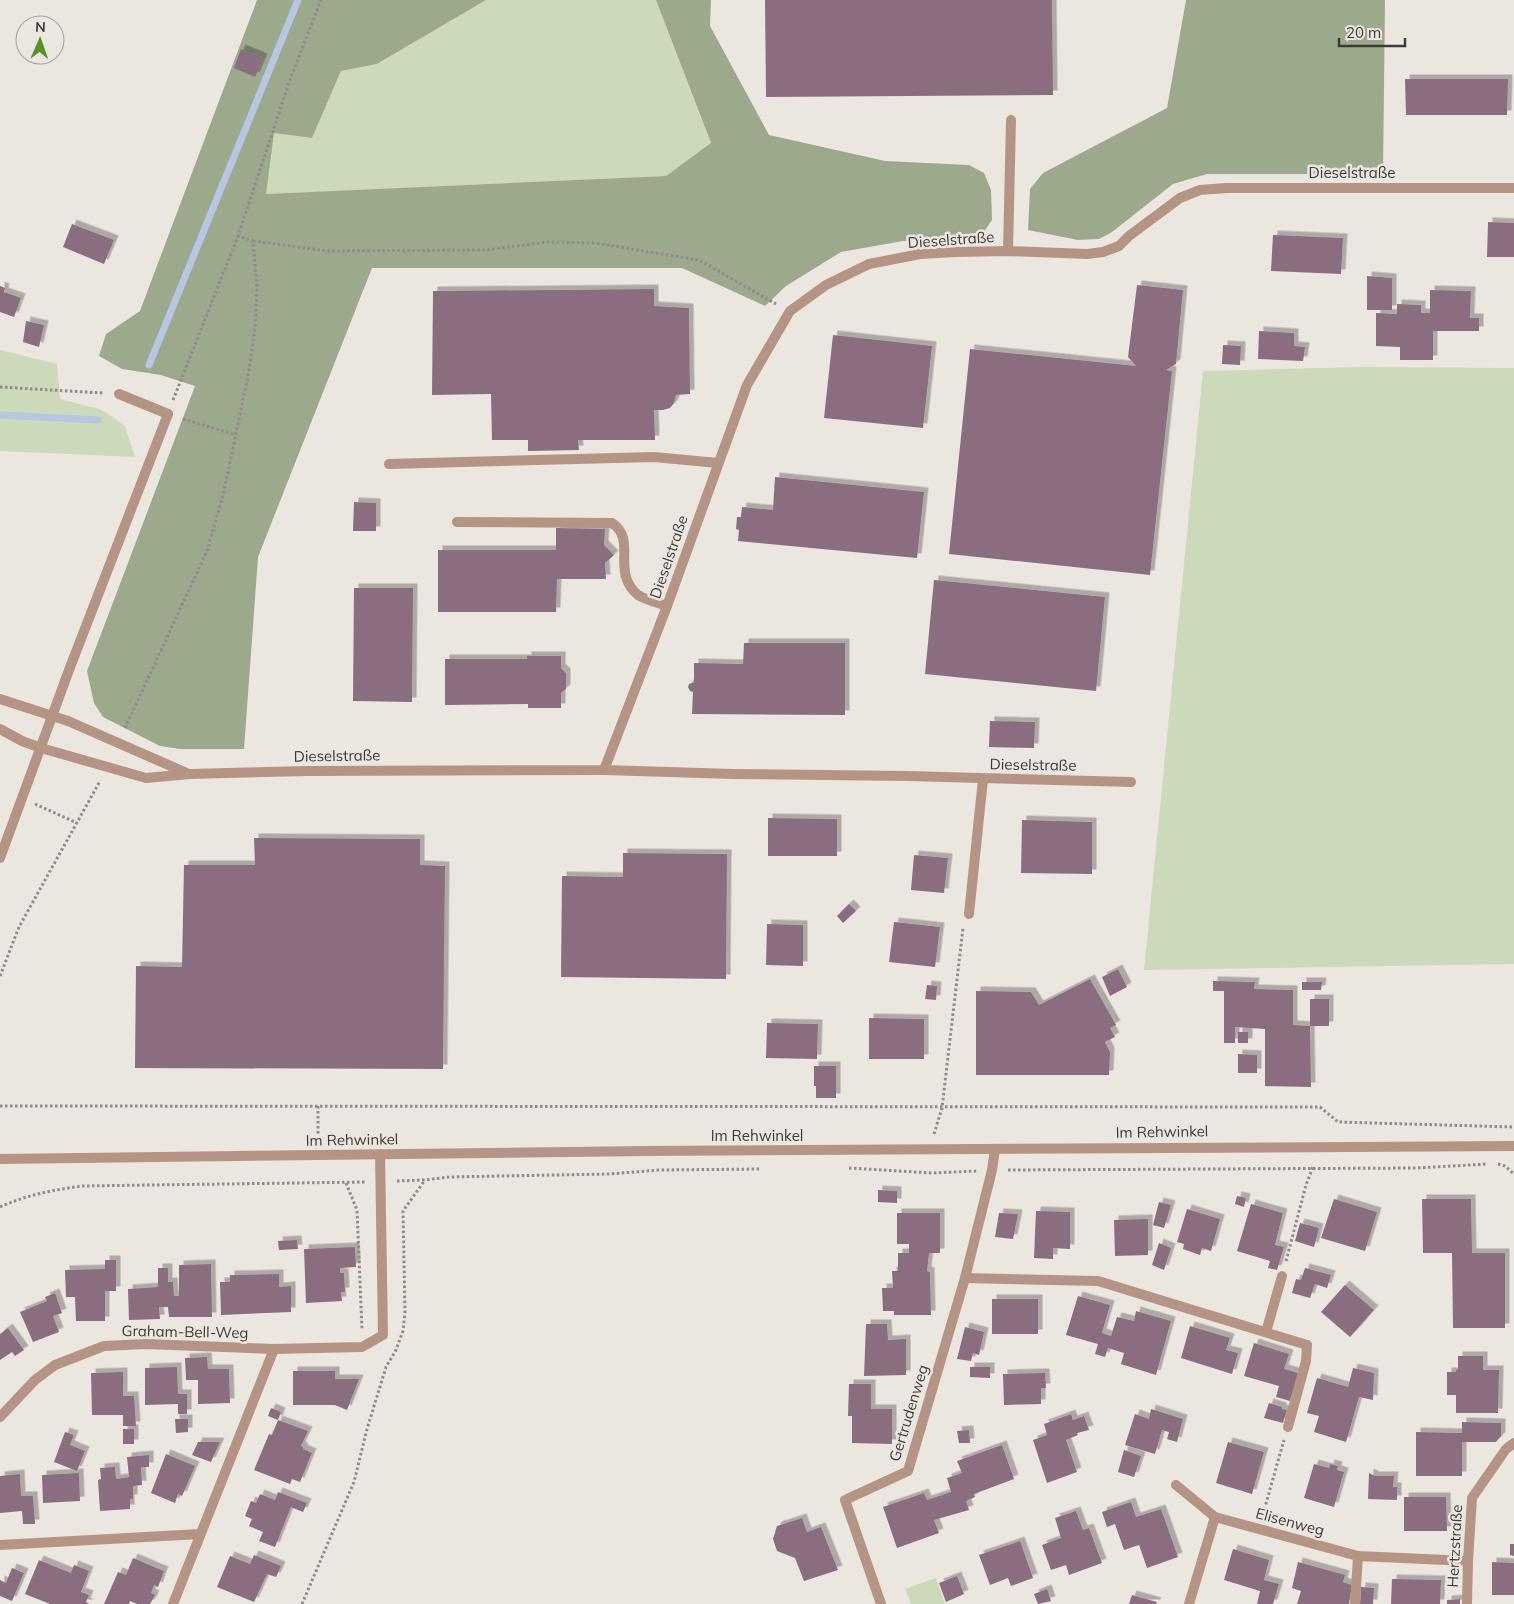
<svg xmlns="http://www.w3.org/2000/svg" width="1514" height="1604" font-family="Mulish,sans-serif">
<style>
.green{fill:#ccd9bb}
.forest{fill:#9ca98c}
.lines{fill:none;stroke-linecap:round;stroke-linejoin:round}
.stream{stroke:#b7c6e3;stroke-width:7}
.building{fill:#8a6e7f;filter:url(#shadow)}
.path{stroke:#8f8b87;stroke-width:3;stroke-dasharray:2.5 2.5;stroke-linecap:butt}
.service{stroke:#b69485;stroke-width:10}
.minor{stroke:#b69485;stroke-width:10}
.tertiary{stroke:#b69485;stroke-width:10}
.labels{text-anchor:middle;stroke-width:5;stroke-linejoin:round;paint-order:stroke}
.street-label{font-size:15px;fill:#3d3b39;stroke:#ece6e0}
</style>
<defs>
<filter id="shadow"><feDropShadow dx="4.5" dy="-4.5" stdDeviation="0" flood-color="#0004"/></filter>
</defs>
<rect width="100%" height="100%" fill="#ece6e0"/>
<!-- green -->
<g class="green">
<polygon points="486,0 656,0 711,144 666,176 265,194 274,133 312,138 341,71 377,64"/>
<polygon points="0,350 57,364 60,399 102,410 125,426 135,457 0,451"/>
<polygon points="1364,367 1514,368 1514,964 1144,970 1203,371"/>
<polygon points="936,1578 945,1604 911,1604 905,1589"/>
</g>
<!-- forest -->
<g class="forest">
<polygon points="257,0 486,0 377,64 341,71 312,138 274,133 266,194 666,176 711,143 656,0 711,0 710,26 769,135 885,161 969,165 984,173 991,190 992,220 981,236 963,241 903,241 841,252 786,286 765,306 682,268 372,268 258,557 244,749 180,749 160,746 103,717 94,703 87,671 195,386 161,375 122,369 99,356 106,334 140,311"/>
<polygon points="1186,0 1385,0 1383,174 1207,174 1173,184 1112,232 1099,239 1078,240 1028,230 1030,189 1043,173 1167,108"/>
</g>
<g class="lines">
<!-- stream -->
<g class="stream">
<polyline points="149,365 298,0"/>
<polyline points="0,415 98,420"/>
</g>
</g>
<!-- building -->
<g class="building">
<polygon points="765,0 1052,0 1053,95 766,97"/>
<polygon points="241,49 263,58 255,77 234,68"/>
<polygon points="1405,79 1508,79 1507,115 1406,115"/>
<polygon points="1488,222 1514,223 1514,257 1487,257"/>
<polygon points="72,224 114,240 104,264 63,247"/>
<polygon points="1273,235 1343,238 1341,274 1271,271"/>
<polygon points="1367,276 1392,278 1392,310 1367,310"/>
<polygon points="1137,285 1183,290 1176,364 1166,370 1172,371 1150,575 949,554 970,349 1136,366 1128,357"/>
<polygon points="0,286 5,288 4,292 21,298 14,317 0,312"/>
<polygon points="654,289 654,306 689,308 690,394 676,395 674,403 670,408 663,410 654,410 655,440 578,440 579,450 528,451 528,440 492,440 491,394 432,395 433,291"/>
<polygon points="1430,290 1471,291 1470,318 1479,318 1479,331 1433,331 1433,360 1400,360 1400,347 1376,346 1376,313 1397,314 1397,304 1421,305 1421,313 1430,313"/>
<polygon points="26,321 44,325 39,347 23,342"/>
<polygon points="1259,331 1294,333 1294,346 1305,347 1303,361 1258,359"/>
<polygon points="833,335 932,346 923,428 824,418"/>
<polygon points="1223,345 1241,346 1240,365 1222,364"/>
<polygon points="775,477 924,492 917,558 738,541 739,530 736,529 737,517 741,517 742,507 773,510"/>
<polygon points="354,502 376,503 376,531 353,531"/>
<polygon points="556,528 605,529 604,545 614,555 605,563 606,579 557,579 556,612 438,612 438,550 556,550"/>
<polygon points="934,580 1105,597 1096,691 925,674"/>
<polygon points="354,588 413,588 412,702 353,701"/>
<polygon points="744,643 845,643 845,715 692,714 693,692 690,691 688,687 689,684 694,682 694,663 743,664"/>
<polygon points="527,656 561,656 561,668 566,673 566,689 561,693 561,708 528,708 528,704 445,705 445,659 527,659"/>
<polygon points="990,721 1035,722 1034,748 989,747"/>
<polygon points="768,818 837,819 837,856 768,856"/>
<polygon points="1022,820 1092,822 1092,874 1021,873"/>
<polygon points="254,838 420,839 420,865 445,866 443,1069 135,1068 136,966 182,967 184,865 255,865"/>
<polygon points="623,853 727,854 726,979 561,977 562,876 623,877"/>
<polygon points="914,855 948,858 944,893 911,890"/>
<polygon points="849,904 856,911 843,923 837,916"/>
<polygon points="894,922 940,927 935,967 889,962"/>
<polygon points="767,924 803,925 803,966 766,965"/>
<polygon points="1118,969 1127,987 1110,996 1102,977"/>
<polygon points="1090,979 1116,1025 1110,1028 1115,1037 1105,1042 1110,1052 1109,1075 976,1075 976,991 1031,992 1039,1005"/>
<polygon points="1213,981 1255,982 1254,989 1293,990 1293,1025 1310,1026 1310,999 1329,999 1329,1026 1310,1026 1311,1087 1265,1086 1265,1029 1235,1027 1235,1043 1224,1043 1224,991 1213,991"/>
<polygon points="1302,982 1322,982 1321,990 1302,990"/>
<polygon points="927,985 937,986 936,1000 925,999"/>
<polygon points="869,1018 924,1019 924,1059 869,1059"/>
<polygon points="767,1023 818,1024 817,1059 766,1058"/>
<rect x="1238" y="1032" width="10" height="11"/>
<polygon points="1238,1054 1257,1055 1257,1073 1238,1073"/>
<polygon points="814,1066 836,1066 836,1098 816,1098 816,1086 814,1086"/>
<polygon points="878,1190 897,1191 897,1203 878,1202"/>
<polygon points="1237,1196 1246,1198 1244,1207 1235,1204"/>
<polygon points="1334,1199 1377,1212 1365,1251 1321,1238"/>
<polygon points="1422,1199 1471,1199 1472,1253 1505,1253 1505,1328 1453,1328 1452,1253 1423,1253"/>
<polygon points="1159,1202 1171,1205 1164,1228 1153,1225"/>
<polygon points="1251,1204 1283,1213 1275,1245 1284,1247 1277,1270 1268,1268 1270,1261 1237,1251"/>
<polygon points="1187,1209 1220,1219 1211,1251 1202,1248 1200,1255 1183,1249 1184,1244 1177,1242"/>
<polygon points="1036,1211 1070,1212 1070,1249 1053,1248 1053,1259 1034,1258"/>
<polygon points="897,1213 940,1213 940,1253 929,1253 927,1271 930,1272 931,1315 894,1315 894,1311 883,1311 882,1288 893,1288 892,1271 898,1271 898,1253 909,1253 909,1244 897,1244"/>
<polygon points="999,1213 1018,1214 1013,1239 995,1237"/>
<polygon points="1148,1219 1148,1255 1115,1256 1114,1220"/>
<polygon points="1300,1223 1319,1228 1314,1247 1295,1241"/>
<polygon points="297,1240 298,1249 279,1250 278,1241"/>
<polygon points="1159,1243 1171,1248 1164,1270 1152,1265"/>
<polygon points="355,1247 356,1267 340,1268 340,1273 344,1273 345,1292 341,1292 342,1301 306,1303 304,1249"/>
<polygon points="105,1260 116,1260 116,1291 105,1291 105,1321 76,1321 75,1297 66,1297 65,1270 105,1269"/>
<polygon points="211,1264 212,1317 169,1317 168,1307 159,1307 160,1319 129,1320 128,1289 158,1287 158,1268 168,1268 168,1282 173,1282 174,1296 179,1296 179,1265"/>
<polygon points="1305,1268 1331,1275 1327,1288 1315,1284 1310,1298 1292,1293 1296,1279 1301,1280"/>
<polygon points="279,1274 279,1287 291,1286 291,1312 221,1315 220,1282 230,1282 230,1275"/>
<polygon points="1345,1285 1374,1310 1350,1337 1321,1312"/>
<polygon points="55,1293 62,1313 53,1316 59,1332 33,1342 20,1312 47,1301 45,1297"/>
<polygon points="1078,1296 1110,1305 1102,1333 1111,1336 1117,1317 1134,1321 1136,1311 1171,1321 1156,1375 1121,1364 1124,1353 1108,1348 1105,1357 1095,1354 1098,1344 1066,1335"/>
<rect x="992" y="1299" width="46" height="35"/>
<polygon points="866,1324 887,1324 888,1340 906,1339 906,1375 864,1376"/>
<polygon points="1190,1326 1230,1338 1226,1350 1238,1353 1232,1374 1181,1358"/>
<polygon points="965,1327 984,1332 979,1355 973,1353 971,1361 957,1359"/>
<polygon points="8,1328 24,1350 15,1356 12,1352 0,1360 0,1334"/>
<polygon points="1254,1343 1289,1354 1284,1369 1298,1373 1290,1401 1276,1397 1279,1386 1244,1376"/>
<polygon points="1458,1356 1483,1356 1483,1370 1499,1370 1498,1413 1456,1413 1456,1395 1447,1395 1447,1372 1456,1372 1456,1369 1458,1370"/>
<polygon points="207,1357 208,1369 229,1369 230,1403 198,1404 198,1380 186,1380 185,1358"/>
<polygon points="177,1367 178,1394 187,1394 187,1414 178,1414 178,1404 145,1405 145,1368"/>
<polygon points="970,1367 990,1367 990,1378 970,1377"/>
<polygon points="1353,1368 1374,1373 1373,1400 1359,1397 1346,1442 1314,1432 1319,1416 1307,1413 1317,1378 1348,1387"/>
<polygon points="293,1371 335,1371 335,1379 359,1379 347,1410 335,1405 293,1405"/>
<polygon points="123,1372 123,1396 134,1396 136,1426 123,1426 123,1415 92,1415 91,1373"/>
<polygon points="1045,1373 1046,1388 1041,1388 1041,1404 1004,1405 1003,1374"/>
<polygon points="849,1384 871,1384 871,1409 892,1409 892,1444 852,1443 852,1416 848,1416"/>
<polygon points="1269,1403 1282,1407 1282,1409 1287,1410 1283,1423 1264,1418"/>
<polygon points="271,1408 281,1412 278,1420 268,1416"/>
<polygon points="1151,1409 1183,1419 1177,1442 1167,1439 1169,1432 1162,1430 1155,1454 1125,1445 1135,1414 1149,1419"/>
<polygon points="1071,1414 1073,1420 1084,1416 1089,1430 1077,1433 1078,1435 1066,1440 1077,1472 1047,1483 1033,1440 1047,1435 1044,1424"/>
<polygon points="175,1419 188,1419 188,1432 176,1433"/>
<polygon points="278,1420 308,1431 301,1446 304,1448 303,1449 312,1453 300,1482 292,1479 290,1484 254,1470 269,1434 272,1435"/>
<polygon points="1462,1422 1501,1423 1501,1436 1496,1442 1462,1442 1462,1476 1416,1476 1416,1432 1462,1433"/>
<rect x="123" y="1429" width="11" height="15"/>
<polygon points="969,1430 970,1443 959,1443 957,1431"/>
<polygon points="65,1432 74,1435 70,1445 85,1451 77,1471 54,1462"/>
<polygon points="198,1442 220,1442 211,1462 192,1455"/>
<polygon points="1228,1442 1264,1452 1252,1494 1216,1483"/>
<polygon points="1002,1445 1014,1479 974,1494 975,1497 966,1501 969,1510 934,1520 939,1533 897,1548 883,1507 924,1493 927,1500 951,1492 947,1478 962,1473 957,1461"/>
<polygon points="1124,1450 1141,1456 1134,1477 1118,1472"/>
<polygon points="166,1454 195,1466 182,1496 178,1494 175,1503 151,1493"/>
<polygon points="149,1455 149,1467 141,1467 142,1485 133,1486 133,1499 130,1499 130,1509 100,1511 98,1480 101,1479 100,1468 115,1467 116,1479 129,1477 127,1457"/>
<polygon points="1314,1464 1329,1468 1330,1464 1338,1466 1337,1470 1344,1472 1334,1507 1304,1498"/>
<polygon points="79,1473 80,1501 43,1503 42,1475"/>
<polygon points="1369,1473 1375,1476 1394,1476 1393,1487 1397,1487 1397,1500 1368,1499"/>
<polygon points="20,1474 21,1496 33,1496 35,1524 23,1524 22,1511 0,1513 0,1476"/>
<polygon points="278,1492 307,1503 303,1512 291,1507 275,1547 259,1541 263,1532 249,1526 252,1519 245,1516 251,1501 256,1503 260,1494 275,1500"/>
<polygon points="1404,1497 1446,1497 1447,1531 1404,1531"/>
<polygon points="1131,1502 1136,1517 1161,1509 1178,1557 1147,1568 1139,1545 1124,1550 1115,1524 1107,1527 1102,1512"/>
<polygon points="1076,1511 1083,1530 1089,1528 1102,1563 1069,1575 1066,1565 1051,1570 1042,1545 1061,1538 1055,1518"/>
<polygon points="802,1518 807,1532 821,1527 838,1570 804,1581 795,1558 777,1551 773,1539 777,1526"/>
<polygon points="1020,1541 1033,1578 1011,1586 1008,1578 990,1585 979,1555"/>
<polygon points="1510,1544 1514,1544 1514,1556 1510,1555"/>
<polygon points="1233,1549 1269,1560 1264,1580 1279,1584 1273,1604 1257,1604 1260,1591 1224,1580"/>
<polygon points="254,1555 281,1566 276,1577 267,1574 254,1602 217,1587 230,1556 250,1564"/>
<polygon points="133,1558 164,1571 158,1587 154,1585 151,1593 155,1595 150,1604 137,1604 130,1601 129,1604 104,1604 118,1572 126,1575"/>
<polygon points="39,1560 71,1573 74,1565 89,1571 81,1592 89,1595 86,1602 89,1604 50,1604 25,1594"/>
<polygon points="1298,1562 1345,1575 1343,1582 1352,1585 1349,1604 1297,1604 1301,1591 1292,1588"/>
<polygon points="1492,1562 1514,1563 1514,1595 1492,1595"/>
<polygon points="12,1568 24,1573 12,1601 0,1596 0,1580 6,1583"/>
<polygon points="957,1576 964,1594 946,1602 939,1583"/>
<polygon points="1392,1579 1441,1580 1440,1604 1391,1604"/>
<polygon points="1361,1587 1374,1588 1373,1604 1360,1604"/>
<polygon points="1047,1589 1051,1601 1038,1604 1034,1594"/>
<polygon points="1132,1595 1157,1602 1156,1604 1129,1604"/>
<polygon points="1460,1599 1460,1604 1447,1604 1447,1600"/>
</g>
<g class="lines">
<!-- path -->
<g class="path">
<polyline points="253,241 328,251 486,250 547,242 595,243 699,260 776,304"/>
<polyline points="0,387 103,393"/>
<polyline points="173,400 238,236 291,77 321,0"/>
<polyline points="183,419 236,435"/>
<polyline points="125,728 207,551 224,491 248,376 255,328 257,289 253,241 238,236"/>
<polyline points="35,804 77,823"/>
<polyline points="0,976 19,927 100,781"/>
<polyline points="0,1106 1320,1107 1338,1122 1514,1127"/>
<polyline points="318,1106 318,1140"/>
<polyline points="934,1134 942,1108 963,928"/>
<polyline points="1498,1164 1505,1166 1514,1174"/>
<polyline points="849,1168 932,1173 977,1171"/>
<polyline points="1008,1170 1417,1168 1487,1164"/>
<polyline points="397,1181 425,1180 449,1177 609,1174 660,1170 760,1169"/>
<polyline points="346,1183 357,1210 362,1330"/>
<path d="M 0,1207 C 26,1195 53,1190 82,1186 L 365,1182"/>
<polyline points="1286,1261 1306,1185 1313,1167"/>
<polyline points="1263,1514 1284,1440"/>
<polyline points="302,1604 354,1482 367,1429 386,1367 396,1350 403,1331 405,1312 403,1211 425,1180"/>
</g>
<!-- service -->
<g class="service">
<polyline points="1008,251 1011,120"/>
<polyline points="119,394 168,414"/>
<polyline points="389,464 654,457 718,463"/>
<path d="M 457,522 L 612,523 C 638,540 610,572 638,595 C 646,600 659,603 667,606"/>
<polyline points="969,914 983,779"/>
<polyline points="1266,1332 1282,1276"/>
<polyline points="1288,1427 1306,1361 1307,1345"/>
<polyline points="1355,1604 1358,1556"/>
</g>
<!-- minor -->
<g class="minor">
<polyline points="0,699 68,721 189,774"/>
<polyline points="0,729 22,741 41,748 146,778 190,774 308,771 604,770 667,606 747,385 790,311 826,285 869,264 920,254 956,252 1008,251 1087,254 1103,252 1119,246 1129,236 1180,198 1200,190 1226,188 1514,188"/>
<polyline points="604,770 733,774 907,776 1131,782"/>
<polyline points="0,858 69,670 168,414"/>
<polyline points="965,1278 1098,1281 1307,1345"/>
<polyline points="0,1417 35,1380 55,1365 104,1346 146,1344 274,1349"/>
<polyline points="1176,1485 1215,1517"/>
<polyline points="0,1545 200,1534"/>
<polyline points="173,1604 274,1349 362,1347 383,1335 380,1154"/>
<polyline points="881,1604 845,1500 908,1471 965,1278 992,1170 995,1149"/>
<polyline points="1189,1604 1215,1517 1358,1556 1468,1561"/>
<polyline points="1467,1604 1468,1561 1472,1498 1506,1449 1514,1443"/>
</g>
<!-- tertiary -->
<polyline class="tertiary" points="0,1159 646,1151 1514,1146"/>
</g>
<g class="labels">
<!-- street labels -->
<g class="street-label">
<text x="1352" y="178">Dieselstraße</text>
<text transform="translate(951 240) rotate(-4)" y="5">Dieselstraße</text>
<text transform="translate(669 557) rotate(-71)" y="5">Dieselstraße</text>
<text transform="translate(337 756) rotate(-1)" y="5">Dieselstraße</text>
<text transform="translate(1033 765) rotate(1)" y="5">Dieselstraße</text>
<text transform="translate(1162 1132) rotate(-1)" y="5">Im Rehwinkel</text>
<text x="757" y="1141">Im Rehwinkel</text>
<text transform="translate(352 1140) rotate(-1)" y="5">Im Rehwinkel</text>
<text transform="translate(185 1332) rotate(1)" y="5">Graham-Bell-Weg</text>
<text transform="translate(909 1413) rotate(-73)" y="5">Gertrudenweg</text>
<text transform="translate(1290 1522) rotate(15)" y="5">Elisenweg</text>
<text transform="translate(1455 1546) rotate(-87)" y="5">Hertzstraße</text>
</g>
</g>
<!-- north arrow -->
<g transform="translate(40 40) rotate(2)"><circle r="24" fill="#ece6e0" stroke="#a6a29d"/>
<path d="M0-4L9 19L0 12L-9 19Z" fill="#59902c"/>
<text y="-8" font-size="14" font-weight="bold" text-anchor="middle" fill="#3d3b39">N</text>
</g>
<!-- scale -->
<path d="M1339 38v8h66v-8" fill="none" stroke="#3d3b39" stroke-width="2.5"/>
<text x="1346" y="38" font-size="15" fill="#3d3b39" stroke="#ece6e0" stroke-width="4" paint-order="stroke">20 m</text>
</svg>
